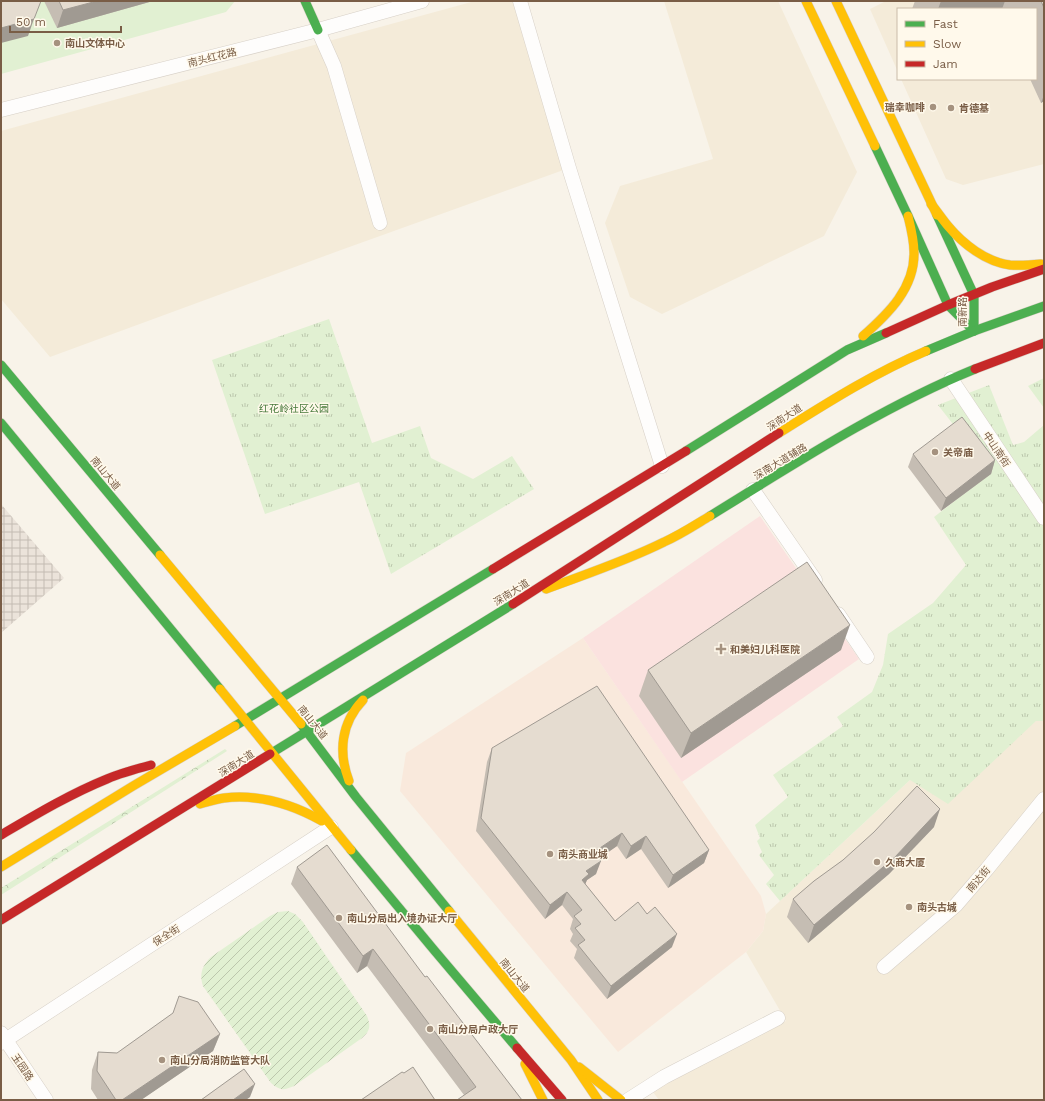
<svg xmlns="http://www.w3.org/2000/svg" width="1045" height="1101" font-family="'Work Sans','Noto Sans SC',sans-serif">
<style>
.residential{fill:#f4ebd9}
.commercial{fill:#f9e9dc}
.industrial{fill:url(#industrial-grid)}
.medical{fill:#fbe2df}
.forest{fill:url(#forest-crowns)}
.park{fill:url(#park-tufts)}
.garden{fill:url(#garden-furrows)}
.pitch{fill:#e1f0d2}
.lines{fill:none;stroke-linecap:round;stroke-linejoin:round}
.street-casing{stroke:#d7d0c7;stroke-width:15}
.fast-casing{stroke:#d8d0c6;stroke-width:10}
.slow-casing{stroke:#d8d0c6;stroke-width:10}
.jam-casing{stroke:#d8d0c6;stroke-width:10}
.street{stroke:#fefdfc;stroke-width:14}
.fast{stroke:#4caf50;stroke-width:9}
.slow{stroke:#ffc107;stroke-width:9}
.jam{stroke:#c62828;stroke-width:9}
.wall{fill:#c5bdb3}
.shaded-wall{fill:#a09a92}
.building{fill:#e5dcd0;stroke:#a09a92}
.poi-dot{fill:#a5927f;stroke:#fff9eb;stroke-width:1.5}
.labels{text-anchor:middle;stroke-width:3;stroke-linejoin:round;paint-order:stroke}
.poi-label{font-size:10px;font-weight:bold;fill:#795d46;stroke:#fff9eb;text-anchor:start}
.street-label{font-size:10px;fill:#795d46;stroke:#fff9eb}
.park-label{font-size:10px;fill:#477a3b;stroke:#fff9eb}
</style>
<defs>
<pattern id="industrial-grid" width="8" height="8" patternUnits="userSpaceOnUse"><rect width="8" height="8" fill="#ebe3da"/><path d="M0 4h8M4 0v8" fill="none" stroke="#c3bbb3"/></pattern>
<pattern id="forest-crowns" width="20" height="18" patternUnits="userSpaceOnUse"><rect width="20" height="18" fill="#e1f0d2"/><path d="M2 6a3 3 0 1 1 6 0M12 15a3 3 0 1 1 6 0" fill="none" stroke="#bbc6ac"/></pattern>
<pattern id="park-tufts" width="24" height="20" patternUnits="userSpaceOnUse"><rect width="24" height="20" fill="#e1f0d2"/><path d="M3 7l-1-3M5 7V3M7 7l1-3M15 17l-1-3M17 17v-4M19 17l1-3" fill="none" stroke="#bbc6ac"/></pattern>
<pattern id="garden-furrows" width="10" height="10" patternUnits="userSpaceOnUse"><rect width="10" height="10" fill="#e1f0d2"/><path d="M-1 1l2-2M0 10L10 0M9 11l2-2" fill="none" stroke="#bbc6ac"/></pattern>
</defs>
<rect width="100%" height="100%" fill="#f8f3e9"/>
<!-- residential -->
<g class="residential">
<polygon points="475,1 520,1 569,168 341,250 50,357 1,299 1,131"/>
<polygon points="664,1 778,1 857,172 824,236 662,314 630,297 605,223 620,186 713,159"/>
<polygon points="886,1 1037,1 1044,16 1044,164 963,185 946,179 901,79 1036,79 1036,9 898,9 898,72 870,9"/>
<polygon points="1036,721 1044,721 1044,1100 659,1100 653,1092 669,1082 786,1021 746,952 763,931 766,914 910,780"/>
</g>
<!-- commercial -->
<polygon class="commercial" points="583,638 761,896 766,914 763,931 746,952 618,1052 400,791 406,753"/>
<!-- industrial -->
<polygon class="industrial" points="1,504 64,578 1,633"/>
<!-- medical -->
<polygon class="medical" points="760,516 859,659 682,782 583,638"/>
<!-- forest -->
<polygon class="forest" points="225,749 227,751 1,895 1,888"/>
<!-- park -->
<g class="park">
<polygon points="329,319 372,443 420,426 431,458 473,479 512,456 534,489 391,574 359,482 265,514 212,360"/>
<polygon points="1044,378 1044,408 1028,386"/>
<polygon points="989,385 1013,445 1024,442 1044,425 1044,423 1044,721 1036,721 948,804 910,780 780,901 766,884 774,875 759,855 762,852 757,841 760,838 755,825 788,797 773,775 843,726 837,717 872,692 883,665 888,634 933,603 966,565 934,517 991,473 938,405"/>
</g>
<!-- garden -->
<path class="garden" d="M 288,911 L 295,914 L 303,922 L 367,1016 C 371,1027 370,1030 362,1038 L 294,1086 C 283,1091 279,1090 271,1083 L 203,986 C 199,974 202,966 211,957 L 270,916 L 278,912 Z"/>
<!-- pitch -->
<polygon class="pitch" points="1,1 235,1 226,12 1,74"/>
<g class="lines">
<defs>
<g id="street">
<polyline points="520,1 569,168 662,466"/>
<polyline points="318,30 334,66 380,223"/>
<polyline points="1,110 318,30 422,1"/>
<polyline points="951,379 1044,518"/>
<polyline points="753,490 815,580"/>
<polyline points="838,614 867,657"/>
<polyline points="884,967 956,905 987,869 1044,799"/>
<polyline points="1,1033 46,1100"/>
<polyline points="1,1043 331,827"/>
<polyline points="628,1100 664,1077 778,1018"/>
</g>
<g id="fast">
<polyline points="305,1 318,30"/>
<polyline points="875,146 908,216 948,305 974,331"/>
<polyline points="937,215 974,295 974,331"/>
<polyline points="926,351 974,331 1044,306"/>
<polyline points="1,365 160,555"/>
<polyline points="1,423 220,689"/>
<polyline points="686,451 847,350 886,333"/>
<path d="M 710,516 C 796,463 882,407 975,369"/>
<polyline points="301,724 356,797 449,911"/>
<polyline points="235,726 493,569"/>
<polyline points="270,754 513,604"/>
<polyline points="351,850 434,950 517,1048"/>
</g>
<g id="slow">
<polyline points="806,1 875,146"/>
<polyline points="836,1 937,215"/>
<path d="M 931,204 C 937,211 942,219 948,226 C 963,244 986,262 1010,265 C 1020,266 1031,265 1041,264"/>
<path d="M 863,336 C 888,314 915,288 914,252 C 914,240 911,228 908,216"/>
<path d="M 779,433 C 827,403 874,373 926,351"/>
<polyline points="160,555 301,724"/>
<path d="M 546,589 C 586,574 626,561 664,542 C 680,535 695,525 710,516"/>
<polyline points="220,689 351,850"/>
<path d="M 349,781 C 338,752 341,723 363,700"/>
<path d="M 200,804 C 208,802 216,799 224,798 C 259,794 292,804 322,821"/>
<polyline points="1,867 133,786 235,726"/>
<polyline points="449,911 571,1060 598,1100"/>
<polyline points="525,1064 543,1100"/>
<polyline points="579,1067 621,1100"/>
</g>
<g id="jam">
<polyline points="886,333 948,305 992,287 1044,269"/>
<polyline points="975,369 1044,343"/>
<polyline points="493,569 686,451"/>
<polyline points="513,604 779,433"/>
<path d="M 1,835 C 35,815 70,794 107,779 C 121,773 136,769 151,765"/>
<polyline points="1,920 270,754"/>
<polyline points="517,1048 562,1100"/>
</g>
</defs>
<!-- street casing -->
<use href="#street" class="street-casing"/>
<!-- fast casing -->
<use href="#fast" class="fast-casing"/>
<!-- slow casing -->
<use href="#slow" class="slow-casing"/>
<!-- jam casing -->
<use href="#jam" class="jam-casing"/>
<!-- street -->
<use href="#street" class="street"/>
<!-- fast -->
<use href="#fast" class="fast"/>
<!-- slow -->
<use href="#slow" class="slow"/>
<!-- jam -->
<use href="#jam" class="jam"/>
</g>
<!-- wall -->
<g class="wall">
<polygon points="44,1 153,1 57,28"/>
<polygon points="915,1 1044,1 1044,101 1041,103 1030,79 1036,79 1036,9 912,9"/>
<polygon points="913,454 995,460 991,474 941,511 908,467"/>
<polygon points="841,650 681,758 639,696 648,670"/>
<polygon points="492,748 709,850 704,863 668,888 641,849 626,859 617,846 599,858 596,874 587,880 585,884 615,921 672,947 607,999 574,958 577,949 570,941 573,934 570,929 573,919 562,905 545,919 476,831 487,762"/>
<polygon points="934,827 889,874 808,943 787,917 793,899 843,860"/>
<polygon points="297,867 425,977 522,1100 464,1095 367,966 357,973 291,884"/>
<polygon points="220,1034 213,1051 141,1100 98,1100 91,1089 92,1070 98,1052 117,1053"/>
</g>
<!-- shaded-wall -->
<g class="shaded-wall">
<polygon points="97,1 153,1 57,28 63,10"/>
<polygon points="941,1 1005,1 1002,9 938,9"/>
<polygon points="35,16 28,36 1,43 1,28"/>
<polygon points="1044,95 1044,101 1041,103"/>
<polygon points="995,460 991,474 941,511 946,498"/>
<polygon points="850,625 841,650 681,758 691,733"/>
<polygon points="940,809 934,827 889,874 808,943 814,925"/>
<polygon points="622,833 617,846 590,865 594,852"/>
<polygon points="646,836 641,849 626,859 631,846"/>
<polygon points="709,850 704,863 668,888 673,875"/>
<polygon points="601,861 596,874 587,880 584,887 582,880 586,871"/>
<polygon points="567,892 562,905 545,919 550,905"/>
<polygon points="677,934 672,947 607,999 611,986"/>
<polygon points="373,949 367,966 357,973 363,956"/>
<polygon points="220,1034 213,1051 141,1100 122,1100"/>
<polygon points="255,1084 250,1097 246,1100 233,1100"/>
</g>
<!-- building -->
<g class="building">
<polygon points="1,1 41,1 34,19 1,28"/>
<polygon points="59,1 97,1 63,10"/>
<polygon points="1041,1 1044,1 1044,8"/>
<polygon points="962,417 995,460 946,498 913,454"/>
<polygon points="807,562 850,625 691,733 648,670"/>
<polygon points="597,686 709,850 673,875 646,836 631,846 622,833 594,852 601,861 586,871 589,874 582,880 615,921 638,902 647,914 655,907 677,934 611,986 578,945 585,940 575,928 581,924 574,916 582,910 567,892 550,905 481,818 492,748"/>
<polygon points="917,786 940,809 895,857 814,925 793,899 814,881 843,860 874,832"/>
<polygon points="327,845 425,977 427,976 522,1100 457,1100 476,1087 373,949 363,956 297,867"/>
<polygon points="179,996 198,1002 220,1034 122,1100 116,1100 97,1071 98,1052 117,1053 173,1013"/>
<polygon points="413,1067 435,1100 361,1100 402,1072 404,1073"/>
<polygon points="244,1069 255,1084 233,1100 201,1100"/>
</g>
<!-- markers -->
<g class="poi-dot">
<circle cx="57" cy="43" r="4"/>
<circle cx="933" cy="107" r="4"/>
<circle cx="951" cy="108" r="4"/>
<circle cx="935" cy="452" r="4"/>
<path d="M719 643h4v4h4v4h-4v4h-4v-4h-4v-4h4z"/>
<circle cx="550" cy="854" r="4"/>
<circle cx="877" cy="862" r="4"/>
<circle cx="909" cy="907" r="4"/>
<circle cx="339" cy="918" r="4"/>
<circle cx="430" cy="1029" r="4"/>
<circle cx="162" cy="1060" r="4"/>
</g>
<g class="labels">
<!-- poi labels -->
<g class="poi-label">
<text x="65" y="47">南山文体中心</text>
<text x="925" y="111" text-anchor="end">瑞幸咖啡</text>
<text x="959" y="112">肯德基</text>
<text x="943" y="456">关帝庙</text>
<text x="730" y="653">和美妇儿科医院</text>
<text x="558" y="858">南头商业城</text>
<text x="885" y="866">久商大厦</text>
<text x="917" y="911">南头古城</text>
<text x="347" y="922">南山分局出入境办证大厅</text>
<text x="438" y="1033">南山分局户政大厅</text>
<text x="170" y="1064">南山分局消防监管大队</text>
</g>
<!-- street labels -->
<g class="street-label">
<text transform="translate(212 57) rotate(-14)" y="4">南头红花路</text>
<text transform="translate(962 312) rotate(-90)" y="4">南新路</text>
<text transform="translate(784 417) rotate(-33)" y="4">深南大道</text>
<text transform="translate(997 449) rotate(56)" y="4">中山南街</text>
<text transform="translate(780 461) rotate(-31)" y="4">深南大道辅路</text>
<text transform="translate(106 473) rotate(50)" y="4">南山大道</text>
<text transform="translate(511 592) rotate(-32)" y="4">深南大道</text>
<text transform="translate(313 722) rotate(51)" y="4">南山大道</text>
<text transform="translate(236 763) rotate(-32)" y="4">深南大道</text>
<text transform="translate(978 879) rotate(-49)" y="4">南达街</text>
<text transform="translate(166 935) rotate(-33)" y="4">保全街</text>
<text transform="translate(515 975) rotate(51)" y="4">南山大道</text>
<text transform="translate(23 1067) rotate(56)" y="4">玉园路</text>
</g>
<!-- park labels -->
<g class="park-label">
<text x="294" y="412">红花岭社区公园</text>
</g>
</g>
<!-- border -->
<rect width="1045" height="1101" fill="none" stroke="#795d46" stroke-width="4"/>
<!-- legend -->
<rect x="897" y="8" width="140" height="72" fill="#fff9eb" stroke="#c9bba9"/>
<rect x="905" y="21" width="20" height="6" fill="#4caf50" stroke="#c9bba9"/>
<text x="933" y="28" font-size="12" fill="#795d46">Fast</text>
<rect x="905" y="41" width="20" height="6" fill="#ffc107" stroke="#c9bba9"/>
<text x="933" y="48" font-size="12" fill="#795d46">Slow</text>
<rect x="905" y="61" width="20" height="6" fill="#c62828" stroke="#c9bba9"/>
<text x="933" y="68" font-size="12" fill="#795d46">Jam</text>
<!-- scale -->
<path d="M10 26v6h111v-6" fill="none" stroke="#795d46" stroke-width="2"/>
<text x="16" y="26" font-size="12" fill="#795d46" stroke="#fff9eb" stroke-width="3" paint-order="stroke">50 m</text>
</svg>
